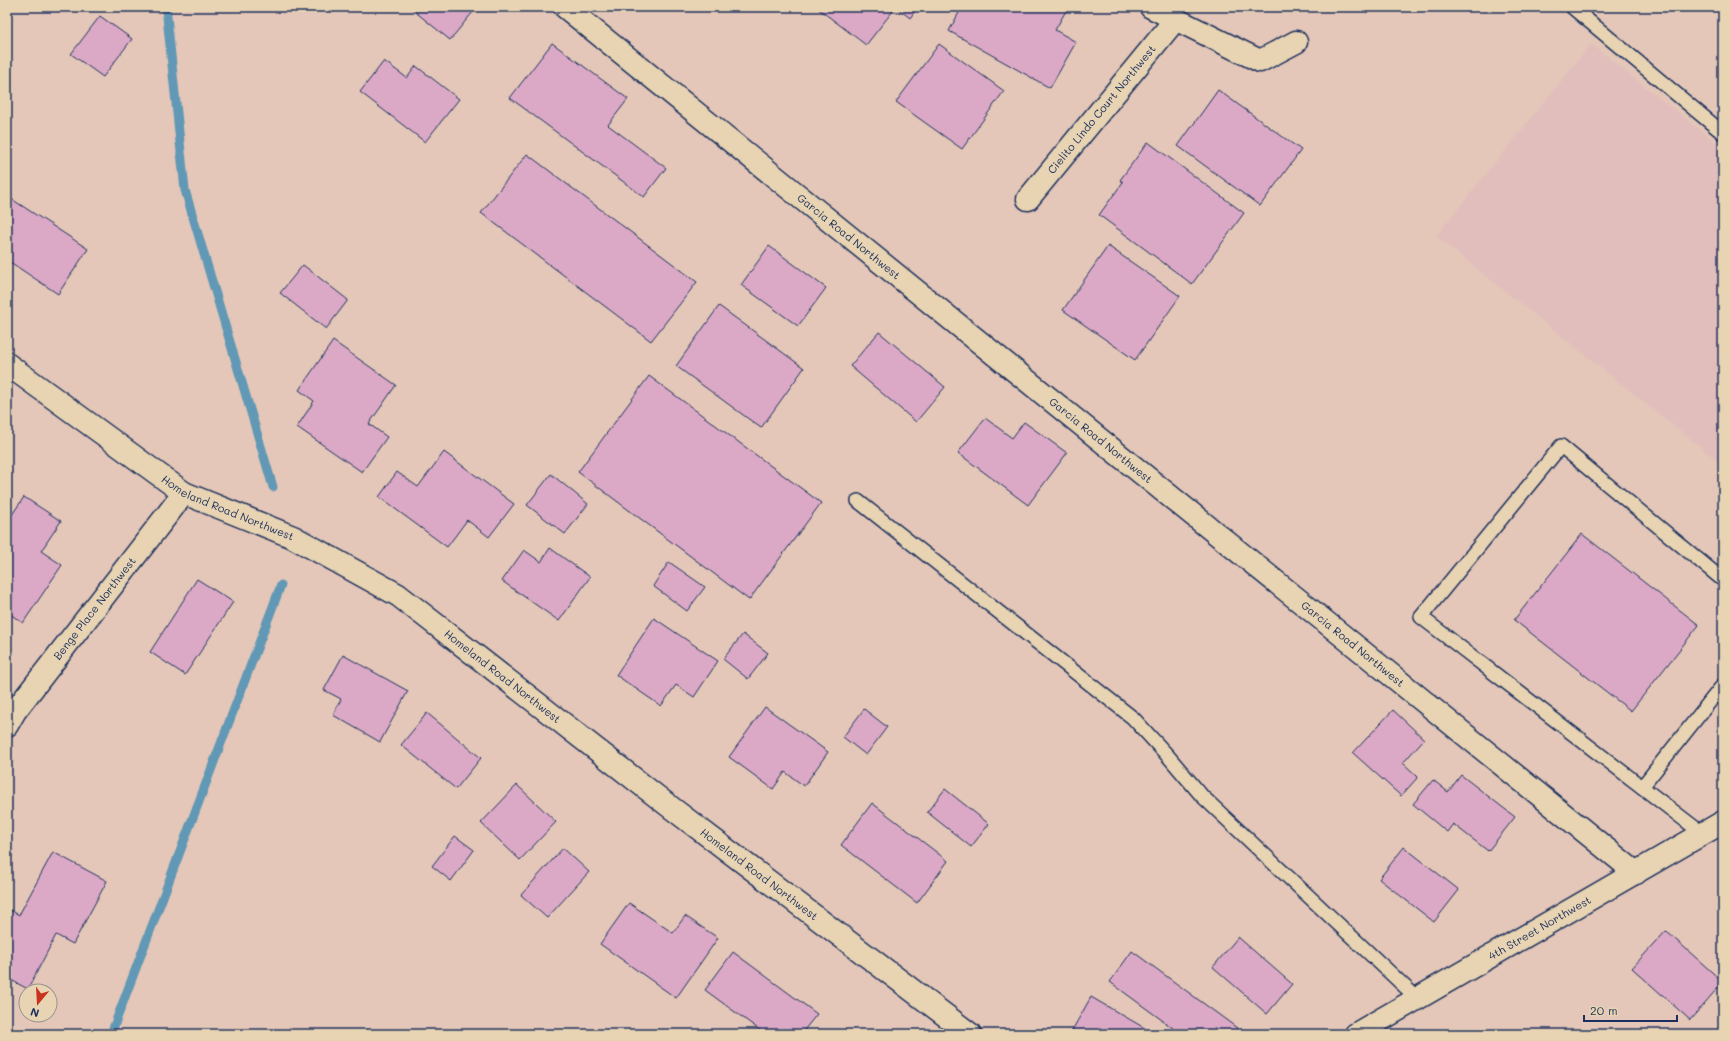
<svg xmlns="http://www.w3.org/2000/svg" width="1730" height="1041" font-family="Mali,sans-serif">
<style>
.built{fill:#e1bebc}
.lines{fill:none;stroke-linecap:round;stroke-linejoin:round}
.stream{stroke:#6198b5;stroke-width:9}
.building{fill:#dba9c6;stroke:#1b2f5e}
.service-casing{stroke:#1b2f5e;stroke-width:16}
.minor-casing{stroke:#1b2f5e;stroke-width:25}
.secondary-casing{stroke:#1b2f5e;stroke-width:25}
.service{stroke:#e8d4b2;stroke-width:13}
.minor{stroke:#e8d4b2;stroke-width:22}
.secondary{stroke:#e8d4b2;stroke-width:22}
.labels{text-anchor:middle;stroke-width:4;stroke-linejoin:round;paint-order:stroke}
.street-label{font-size:11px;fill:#1b2f5e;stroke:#e8d4b2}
</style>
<rect width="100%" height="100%" fill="#e4c7b8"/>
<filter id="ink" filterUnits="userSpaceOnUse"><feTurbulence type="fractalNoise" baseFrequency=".025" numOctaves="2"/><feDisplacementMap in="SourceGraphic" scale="8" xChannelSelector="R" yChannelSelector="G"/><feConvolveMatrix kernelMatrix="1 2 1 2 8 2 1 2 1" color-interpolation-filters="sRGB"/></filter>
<g filter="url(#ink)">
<!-- built -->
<polygon class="built" points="1591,44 1723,148 1723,465 1436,236"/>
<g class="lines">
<!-- stream -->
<g class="stream">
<polyline points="166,7 185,190 273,487"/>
<polyline points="111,1034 281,585"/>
</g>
</g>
<!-- building -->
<g class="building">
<polygon points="416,7 477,7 450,40 413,10"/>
<polygon points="816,7 896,7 866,45"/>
<polygon points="896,7 918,7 910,18"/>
<polygon points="962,7 1064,7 1067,9 1055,30 1076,42 1050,88 949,31"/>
<polygon points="100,16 132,39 103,77 71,54"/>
<polygon points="552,43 628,99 608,125 666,168 644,197 510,98"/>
<polygon points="939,44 1004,91 962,149 896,102"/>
<polygon points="384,61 407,78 416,66 459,99 425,142 360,92"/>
<polygon points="1218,90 1301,150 1260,206 1178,146"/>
<polygon points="1148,142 1244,213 1192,284 1099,215 1123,182 1120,180"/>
<polygon points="527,154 697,282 651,341 481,213"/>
<polygon points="7,196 88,249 58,294 7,260"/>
<polygon points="769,246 826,288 798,326 741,285"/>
<polygon points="1108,246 1180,296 1135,360 1063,310"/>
<polygon points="303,265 348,300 326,329 280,293"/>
<polygon points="719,306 804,368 761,428 676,366"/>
<polygon points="879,332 945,387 916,422 850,366"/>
<polygon points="333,341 396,385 369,424 387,437 362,472 297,427 314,401 299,390"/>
<polygon points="649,376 821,503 749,600 578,472"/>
<polygon points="985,418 1012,438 1024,422 1067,453 1028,505 958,453"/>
<polygon points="444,452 514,504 489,537 467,520 447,547 379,497 397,472 418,487"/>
<polygon points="551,474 588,504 565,534 527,505"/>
<polygon points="24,497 61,521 41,551 62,565 23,623 7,612 7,522"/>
<polygon points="1582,534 1699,625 1631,711 1514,620"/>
<polygon points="550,548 590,577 559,621 502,581 524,550 541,562"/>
<polygon points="669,562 705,587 687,611 653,586"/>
<polygon points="197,579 233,602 185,675 150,652"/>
<polygon points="654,618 718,661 694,697 676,685 661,706 616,675"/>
<polygon points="743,634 768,653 748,679 723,659"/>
<polygon points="343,655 408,691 380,742 333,715 341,699 324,690"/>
<polygon points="765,707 828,752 804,786 785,772 773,789 729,757"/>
<polygon points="864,709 887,727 866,755 843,737"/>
<polygon points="1393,710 1424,739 1403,763 1418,777 1401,796 1353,753"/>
<polygon points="427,713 481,758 456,789 401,745"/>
<polygon points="1461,775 1515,817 1488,851 1453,824 1447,832 1413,804 1433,780 1448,792"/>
<polygon points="517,785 556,822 520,860 481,823"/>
<polygon points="945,789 989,824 971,847 927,812"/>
<polygon points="872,803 948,861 917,903 841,845"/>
<polygon points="455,836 474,850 451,881 432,866"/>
<polygon points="1404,847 1459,890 1434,922 1379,879"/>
<polygon points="563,848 589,872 547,918 521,895"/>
<polygon points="53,852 107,881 73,944 56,935 28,989 7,978 7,908 19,915"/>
<polygon points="629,903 673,933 685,916 718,938 676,998 600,944"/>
<polygon points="1666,931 1723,982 1690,1020 1632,968"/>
<polygon points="1238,937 1292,984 1267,1014 1213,967"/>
<polygon points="1132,951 1237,1028 1232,1034 1181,1034 1110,982"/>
<polygon points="733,952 817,1014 801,1034 765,1034 705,990"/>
<polygon points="1091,997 1155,1034 1070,1034"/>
</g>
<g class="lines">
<defs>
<g id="service">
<polyline points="1572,7 1723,133"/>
<polyline points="858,501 1133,718 1168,756 1202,796 1418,999"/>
<polyline points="1642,787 1723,685"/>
<polyline points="1703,834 1421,617 1561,446 1723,580"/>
</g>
<g id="minor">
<path id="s1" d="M 565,7 L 1636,873"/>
<polyline points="1151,7 1260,61 1296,42"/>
<path id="s2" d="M 1028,199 L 1175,20"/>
<path id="s3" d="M 7,364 L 184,493 L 293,537 L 398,595 L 669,806 L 970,1034"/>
<path id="s4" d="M 7,725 L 15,711 L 184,493"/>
</g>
<g id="secondary">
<path id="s5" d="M 1356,1034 L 1723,822"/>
</g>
</defs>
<!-- service casing -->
<use href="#service" class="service-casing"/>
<!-- minor casing -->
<use href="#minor" class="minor-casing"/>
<!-- secondary casing -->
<use href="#secondary" class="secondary-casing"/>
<!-- service -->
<use href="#service" class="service"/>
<!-- minor -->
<use href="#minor" class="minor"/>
<!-- secondary -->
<use href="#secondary" class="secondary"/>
</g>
</g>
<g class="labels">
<!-- street labels -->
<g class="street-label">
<text dy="4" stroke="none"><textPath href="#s2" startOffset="116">Cielito Lindo Court Northwest</textPath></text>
<text dy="4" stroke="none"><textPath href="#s1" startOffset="365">Garcia Road Northwest</textPath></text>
<text dy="4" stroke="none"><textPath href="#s1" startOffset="689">Garcia Road Northwest</textPath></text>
<text dy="4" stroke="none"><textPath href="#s3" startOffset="265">Homeland Road Northwest</textPath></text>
<text dy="4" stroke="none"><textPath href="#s4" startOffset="146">Benge Place Northwest</textPath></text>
<text dy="4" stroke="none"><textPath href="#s1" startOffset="1013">Garcia Road Northwest</textPath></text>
<text dy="4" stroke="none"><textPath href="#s3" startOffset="589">Homeland Road Northwest</textPath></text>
<text dy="4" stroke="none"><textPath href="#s3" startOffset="913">Homeland Road Northwest</textPath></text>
<text dy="4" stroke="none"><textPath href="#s5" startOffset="212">4th Street Northwest</textPath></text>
</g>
</g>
<!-- margin -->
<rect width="1730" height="1041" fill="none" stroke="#e8d4b2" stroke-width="24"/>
<rect x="12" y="12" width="1706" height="1017" fill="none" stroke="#1b2f5e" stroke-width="1.5" filter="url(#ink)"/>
<!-- north arrow -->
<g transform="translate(38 1003) rotate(198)"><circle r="19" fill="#e8d4b2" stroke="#969290"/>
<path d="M0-3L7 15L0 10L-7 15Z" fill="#c8321e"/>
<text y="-6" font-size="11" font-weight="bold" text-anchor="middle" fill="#1b2f5e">N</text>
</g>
<!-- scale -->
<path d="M1584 1015v6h93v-6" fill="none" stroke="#1b2f5e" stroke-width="2"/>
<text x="1590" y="1015" font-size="12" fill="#1b2f5e" stroke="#e8d4b2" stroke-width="3" paint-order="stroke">20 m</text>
</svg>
